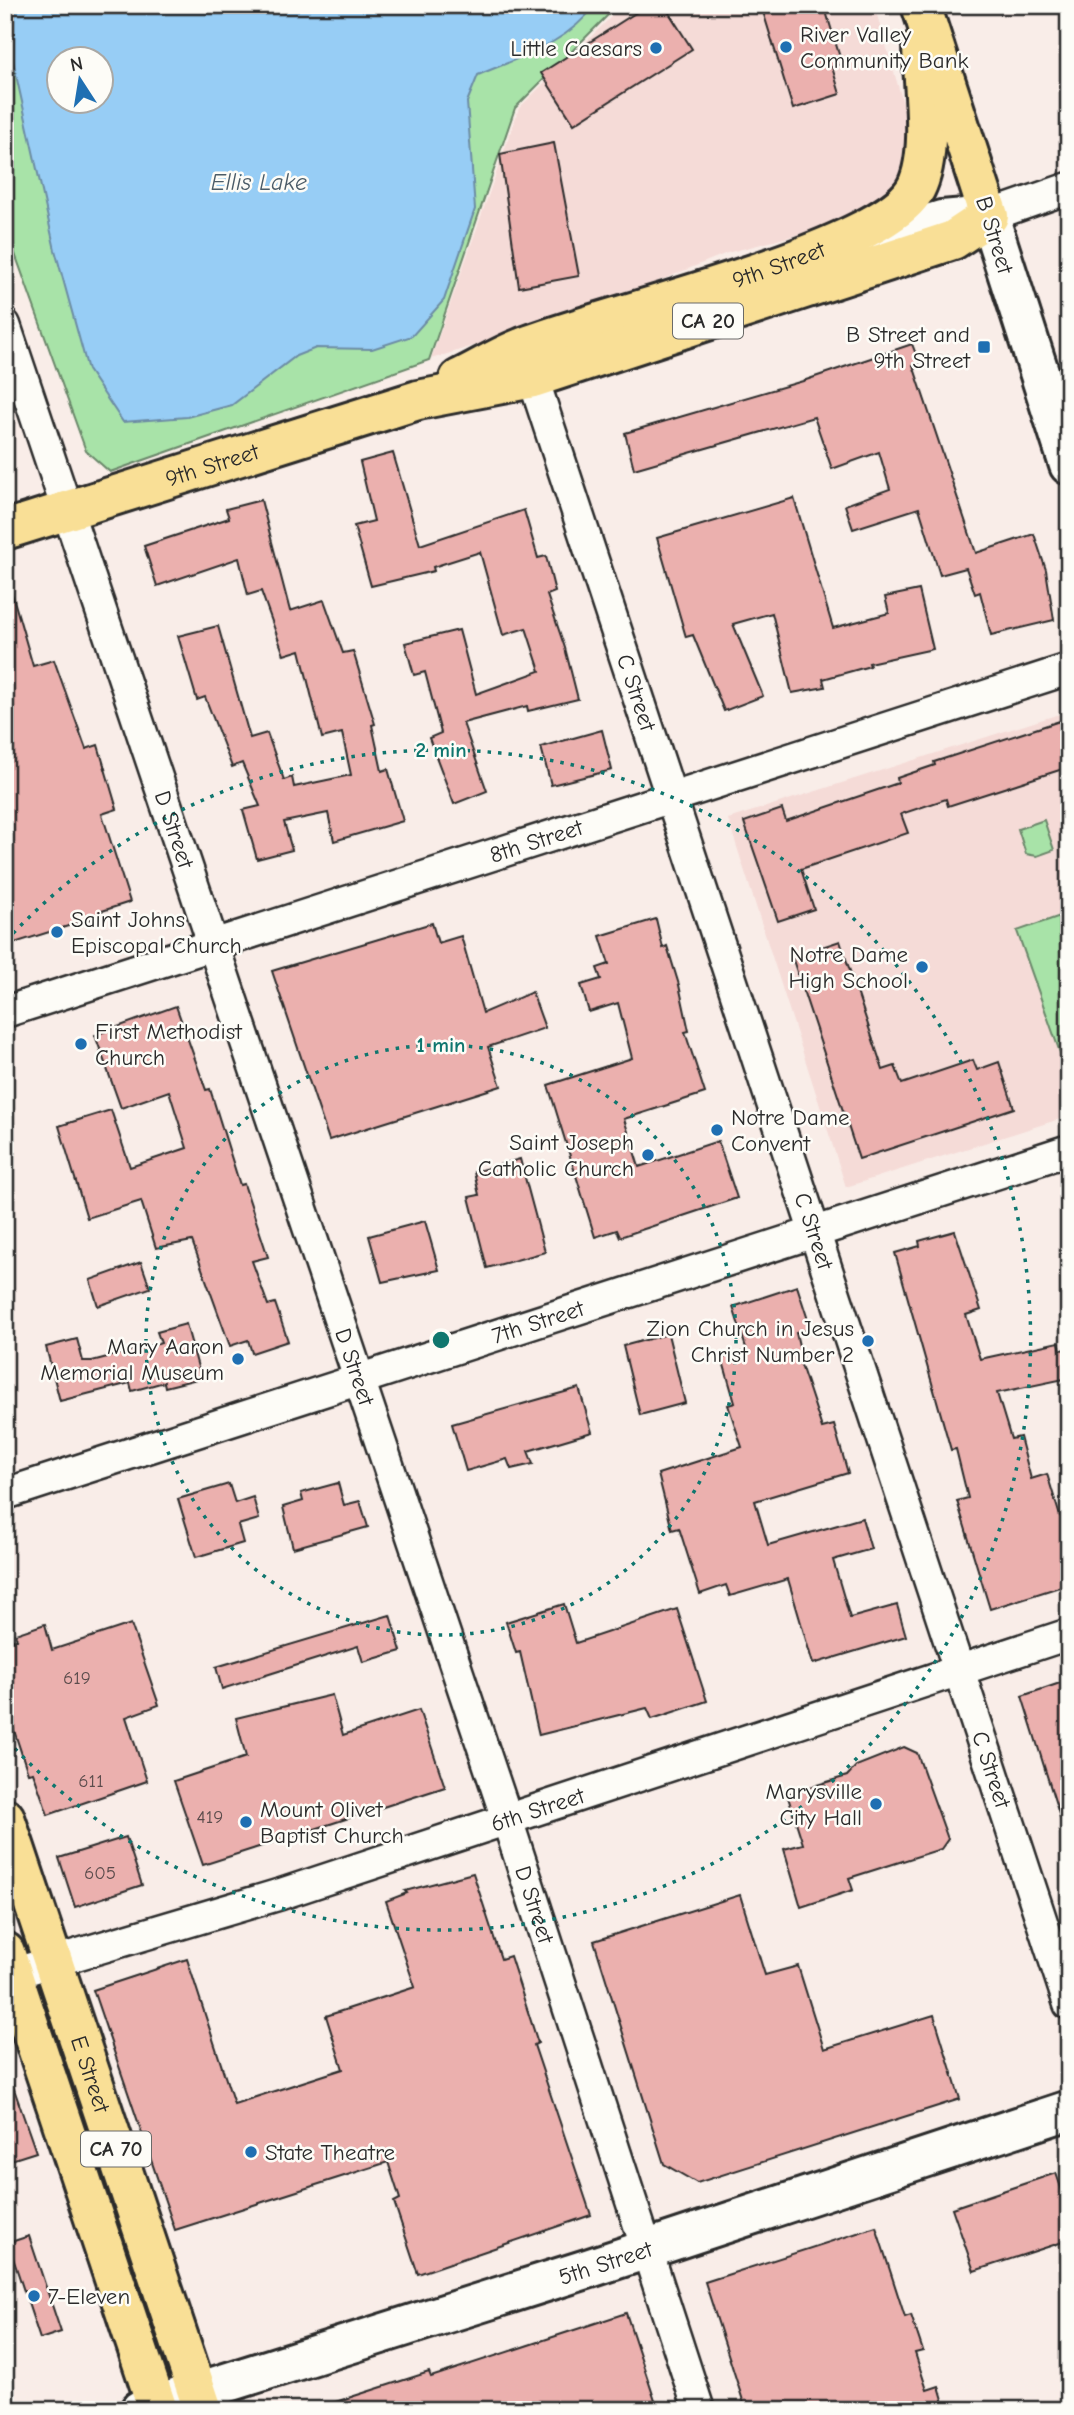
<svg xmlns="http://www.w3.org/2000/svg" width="1074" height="2415" font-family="'Comic Neue',sans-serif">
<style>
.built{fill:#f5dbd7}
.green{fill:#a8e3a8;stroke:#6a876a;stroke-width:2;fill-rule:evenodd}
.water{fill:#97cdf5;stroke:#6c8ca4;stroke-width:2;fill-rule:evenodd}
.building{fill:#ebb0ae;stroke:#2b2b2b;stroke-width:2}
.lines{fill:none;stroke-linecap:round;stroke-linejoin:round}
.minor-casing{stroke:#2b2b2b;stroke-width:35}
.secondary-casing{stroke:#2b2b2b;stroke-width:44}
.trunk-casing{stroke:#2b2b2b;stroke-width:44}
.minor{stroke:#fdfcf7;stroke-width:30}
.secondary{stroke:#fdfcf7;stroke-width:38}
.trunk{stroke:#f9df96;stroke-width:38}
.ring{fill:none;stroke:#0f766e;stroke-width:3.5;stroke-dasharray:3.5 7}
.poi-dot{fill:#1f6fb2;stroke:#fdfcf7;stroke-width:2.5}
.labels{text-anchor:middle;stroke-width:5;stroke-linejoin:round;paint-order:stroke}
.number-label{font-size:19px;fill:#5b4c4c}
.shield{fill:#fdfcf7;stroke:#6a6a68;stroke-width:2}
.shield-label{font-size:21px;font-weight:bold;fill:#2b2b2b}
.poi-label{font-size:23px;fill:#2b2b2b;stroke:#fdfcf7;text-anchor:start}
.street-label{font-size:23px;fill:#2b2b2b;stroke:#fdfcf7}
.water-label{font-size:24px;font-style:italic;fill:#4b5c68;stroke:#fdfcf7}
.centre{fill:#0f766e;stroke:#fdfcf7;stroke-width:3.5}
.ring-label{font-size:21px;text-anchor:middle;font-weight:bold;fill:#0f766e;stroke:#fdfcf7;stroke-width:5;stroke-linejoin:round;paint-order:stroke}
</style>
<rect width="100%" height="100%" fill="#f9ede8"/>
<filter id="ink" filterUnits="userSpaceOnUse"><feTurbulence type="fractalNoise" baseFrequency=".0143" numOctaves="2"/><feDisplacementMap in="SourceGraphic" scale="14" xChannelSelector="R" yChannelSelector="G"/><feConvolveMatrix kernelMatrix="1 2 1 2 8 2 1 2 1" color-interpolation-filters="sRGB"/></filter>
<g filter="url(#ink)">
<!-- built -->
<g class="built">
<polygon points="623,5 874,5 910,126 903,179 868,212 838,224 727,253 583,312 431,359 519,108"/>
<polygon points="1069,711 1069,1116 846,1187 728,819"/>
</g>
<!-- green -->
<g class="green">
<path d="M 5,5 L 618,5 L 515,108 L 429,360 L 110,472 L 86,451 L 5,226 ZM 60,60 L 102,60 L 102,102 L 60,102 Z"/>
<polygon points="1044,820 1054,850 1037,856 1026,854 1018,829"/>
<polygon points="1069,913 1069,1078 1017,931"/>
</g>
<!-- water -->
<path class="water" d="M 5,5 L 595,5 C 567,44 520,57 478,75 L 467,102 L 475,209 L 444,300 L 412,336 L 372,349 L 316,348 L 296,356 L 232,405 L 187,417 L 123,422 L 88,370 L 55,250 L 12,57 L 5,46 ZM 60,60 L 102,60 L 102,102 L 60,102 Z"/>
<!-- building -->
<g class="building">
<polygon points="648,5 664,5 692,49 574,124 541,73"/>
<polygon points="761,5 824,5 842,64 832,67 840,94 793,109"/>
<polygon points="554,143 579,276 519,287 500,154"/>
<polygon points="912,344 919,362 913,365 976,553 1034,534 1046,570 1054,620 991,635 980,592 975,594 966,568 940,575 919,508 853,529 845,505 890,489 879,452 832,469 814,417 634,469 625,433 803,381"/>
<polygon points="393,453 420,545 524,510 538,558 546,556 555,592 547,595 565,648 578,699 528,711 527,706 463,723 487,791 454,804 429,738 441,733 425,672 414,675 405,643 459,630 476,694 540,671 526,628 503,635 480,552 433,567 434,571 371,586 354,526 374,521 360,462"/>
<polygon points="794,498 833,628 889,613 885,597 919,590 933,649 869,663 870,666 823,679 825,687 792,693 772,613 733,624 763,696 724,711 693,635 686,637 657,538"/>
<polygon points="261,500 290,611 324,600 343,653 353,651 375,724 372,725 382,771 388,769 403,821 334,841 328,813 284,822 292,850 257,859 243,810 260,806 242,763 232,767 205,697 197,700 178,636 218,626 250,738 267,733 284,780 292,777 294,787 351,775 342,733 322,738 300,650 284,655 261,591 248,595 239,558 157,586 144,546 229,518 226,509"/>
<polygon points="5,590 11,590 33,666 54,660 86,749 98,745 117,809 102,814 130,902 99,912 100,916 5,946"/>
<polygon points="1069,718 1069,767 948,806 946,799 901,814 908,833 801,869 814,909 778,921 744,822 782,809 786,821 898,783 897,778 935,765 934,762"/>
<polygon points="602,730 612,770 551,785 541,747"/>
<polygon points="656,919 663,948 667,946 679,985 689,1031 685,1032 705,1093 624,1119 639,1167 718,1141 737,1198 620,1237 617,1230 595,1237 548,1085 632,1058 618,1003 589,1012 581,985 601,979 597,968 609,964 600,936"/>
<polygon points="432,923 438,943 461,936 483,1013 532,992 545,1028 488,1047 501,1086 329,1140 272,971"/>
<polygon points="840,941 883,1070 895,1066 902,1084 973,1060 977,1070 999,1062 1014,1108 859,1159 792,957"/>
<polygon points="176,1006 206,1090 210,1089 240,1185 244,1184 268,1257 252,1261 268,1305 275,1303 288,1341 252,1353 248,1340 230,1346 192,1241 156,1248 141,1201 87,1218 59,1126 111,1110 130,1167 187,1148 169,1091 121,1108 95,1035"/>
<polygon points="520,1159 545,1252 487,1268 469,1197 479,1195 474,1172"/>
<polygon points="425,1221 439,1270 382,1282 369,1236"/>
<polygon points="955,1231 981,1310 966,1315 980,1359 1059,1342 1061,1350 1069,1349 1069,1378 997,1393 1011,1439 1020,1437 1031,1479 1047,1474 1060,1516 1069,1513 1069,1584 990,1609 957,1501 968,1498 956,1449 951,1450 895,1253 920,1246 919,1241"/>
<polygon points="141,1262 150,1288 98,1306 90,1280"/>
<polygon points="797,1286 811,1329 796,1333 802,1358 799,1359 822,1428 834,1425 848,1473 755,1501 768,1545 862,1518 871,1549 833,1560 850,1618 897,1605 906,1636 813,1664 788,1579 730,1596 726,1585 700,1594 679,1528 672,1530 658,1474 742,1447 728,1405 735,1403 722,1358 747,1351 733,1307"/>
<polygon points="186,1324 201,1378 165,1387 164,1382 132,1391 130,1383 60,1401 46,1347 77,1339 83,1361 92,1361 161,1343 157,1332"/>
<polygon points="668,1334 685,1403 640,1415 623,1346"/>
<polygon points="579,1388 592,1432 528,1451 533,1464 511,1469 507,1459 466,1471 452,1424"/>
<polygon points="338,1483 344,1505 360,1501 368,1527 293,1548 283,1507 303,1501 301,1493"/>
<polygon points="229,1484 235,1503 253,1497 259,1519 238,1525 243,1543 196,1557 178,1499"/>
<polygon points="564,1604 576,1643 677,1609 707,1701 652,1719 647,1708 539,1735 520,1652 516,1653 506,1622"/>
<polygon points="390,1615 401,1651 363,1662 358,1646 222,1689 216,1667"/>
<polygon points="45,1624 52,1650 131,1624 159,1705 126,1717 147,1781 48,1815 33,1772 28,1773 5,1703 5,1642 17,1639 15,1634"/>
<polygon points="1069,1680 1069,1829 1064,1830 1022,1696"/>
<polygon points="332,1695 343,1735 419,1710 445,1787 203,1865 174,1781 246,1757 236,1718"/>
<polygon points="904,1747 917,1753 948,1839 941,1849 849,1878 853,1890 801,1907 784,1849 803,1844 787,1794 847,1776 856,1766"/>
<polygon points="126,1837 142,1885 75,1907 59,1858"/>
<polygon points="473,1873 501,1959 510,1956 538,2043 534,2045 591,2215 418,2274 394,2202 400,2199 388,2162 175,2230 93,1990 187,1959 234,2104 343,2069 326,2016 415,1987 386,1901 407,1893 405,1891"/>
<polygon points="740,1895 765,1975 798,1966 824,2049 934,2015 960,2099 697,2183 664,2164 594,1941"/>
<polygon points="5,2072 8,2072 36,2152 5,2162"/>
<polygon points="1056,2173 1069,2211 1069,2240 974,2271 952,2208"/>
<polygon points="876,2227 905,2317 911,2315 923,2351 915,2353 927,2390 939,2386 946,2410 746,2410 705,2282"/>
<polygon points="29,2236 61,2332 40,2339 8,2243"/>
<polygon points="626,2313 658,2410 324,2410 323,2406 429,2372 431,2377"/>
</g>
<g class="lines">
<defs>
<g id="minor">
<polyline points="989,216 1069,188"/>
<path id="s1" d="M 5,325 L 507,1819 L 699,2410"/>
<path id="s2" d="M 533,378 L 1069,2004"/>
<path id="s3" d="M 5,1012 L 1069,669"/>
<path id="s4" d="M 5,1494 L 1069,1150"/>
<path id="s5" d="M 5,1976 L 281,1894 L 1069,1634"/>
</g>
<g id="secondary">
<polyline points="839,251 942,220 989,216 1069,465"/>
<path id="s6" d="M 140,2410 L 590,2268 L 1069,2110"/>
</g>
<g id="trunk">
<path id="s7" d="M 459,379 C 480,369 500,356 521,348 C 598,316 882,253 916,188 C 934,152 923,86 922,46"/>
<path id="s8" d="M 5,530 L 418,400 L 533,378 L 953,240 L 989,216 L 921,5"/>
<path id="s9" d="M 5,1818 L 203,2410"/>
<polyline points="5,1952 158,2410"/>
</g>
</defs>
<!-- minor casing -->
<use href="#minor" class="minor-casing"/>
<!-- secondary casing -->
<use href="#secondary" class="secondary-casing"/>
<!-- trunk casing -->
<use href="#trunk" class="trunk-casing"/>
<!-- minor -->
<use href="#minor" class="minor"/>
<!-- secondary -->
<use href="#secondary" class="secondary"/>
<!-- trunk -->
<use href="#trunk" class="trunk"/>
</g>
</g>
<!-- distance rings -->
<g class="ring">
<circle cx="441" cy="1340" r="295"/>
<path d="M6 941A590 590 0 1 1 6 1739"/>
</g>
<!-- markers -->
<g class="poi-dot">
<circle cx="786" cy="47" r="7"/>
<circle cx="656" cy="48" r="7"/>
<rect x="977" y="340" width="14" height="14" rx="3.5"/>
<circle cx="57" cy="932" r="7"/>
<circle cx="922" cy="967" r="7"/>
<circle cx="81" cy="1044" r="7"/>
<circle cx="717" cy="1130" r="7"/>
<circle cx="648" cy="1155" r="7"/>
<circle cx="868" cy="1341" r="7"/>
<circle cx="238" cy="1359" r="7"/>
<circle cx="876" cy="1804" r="7"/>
<circle cx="246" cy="1822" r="7"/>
<circle cx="251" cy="2152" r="7"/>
<circle cx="34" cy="2296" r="7"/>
</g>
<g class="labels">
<!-- number labels -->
<g class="number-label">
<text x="77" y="1684">619</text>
<text x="91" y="1787">611</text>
<text x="210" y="1823">419</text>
<text x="100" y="1879">605</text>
</g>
<!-- shield labels -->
<g class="shield">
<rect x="673" y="303.5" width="70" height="35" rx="5"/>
<rect x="81" y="2131.5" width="70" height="35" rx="5"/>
</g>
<g class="shield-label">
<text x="708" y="328">CA 20</text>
<text x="116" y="2156">CA 70</text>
</g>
<!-- poi labels -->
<g class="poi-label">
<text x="800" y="42">River Valley<tspan x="800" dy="26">Community Bank</tspan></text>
<text x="642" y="56" text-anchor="end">Little Caesars</text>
<text x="970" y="342" text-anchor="end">B Street and<tspan x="970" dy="26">9th Street</tspan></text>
<text x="71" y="927">Saint Johns<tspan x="71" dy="26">Episcopal Church</tspan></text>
<text x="908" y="962" text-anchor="end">Notre Dame<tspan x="908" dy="26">High School</tspan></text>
<text x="95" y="1039">First Methodist<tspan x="95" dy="26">Church</tspan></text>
<text x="731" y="1125">Notre Dame<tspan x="731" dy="26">Convent</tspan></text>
<text x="634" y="1150" text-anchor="end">Saint Joseph<tspan x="634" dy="26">Catholic Church</tspan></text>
<text x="854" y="1336" text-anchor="end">Zion Church in Jesus<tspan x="854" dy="26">Christ Number 2</tspan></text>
<text x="224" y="1354" text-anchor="end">Mary Aaron<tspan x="224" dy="26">Memorial Museum</tspan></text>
<text x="862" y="1799" text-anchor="end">Marysville<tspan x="862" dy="26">City Hall</tspan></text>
<text x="260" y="1817">Mount Olivet<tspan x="260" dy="26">Baptist Church</tspan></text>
<text x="265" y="2160">State Theatre</text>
<text x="48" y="2304">7-Eleven</text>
</g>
<!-- street labels -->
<g class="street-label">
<text transform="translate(995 235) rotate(73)" y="8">B Street</text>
<text dy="8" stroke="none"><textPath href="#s7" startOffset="340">9th Street</textPath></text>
<text dy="8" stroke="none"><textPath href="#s8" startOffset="217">9th Street</textPath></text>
<text dy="8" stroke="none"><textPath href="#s2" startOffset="331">C Street</textPath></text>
<text dy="8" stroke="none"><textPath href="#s1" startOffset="532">D Street</textPath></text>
<text dy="8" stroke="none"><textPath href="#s3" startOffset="558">8th Street</textPath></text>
<text dy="8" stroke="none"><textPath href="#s2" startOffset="898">C Street</textPath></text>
<text dy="8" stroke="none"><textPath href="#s4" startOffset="560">7th Street</textPath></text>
<text dy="8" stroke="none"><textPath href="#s1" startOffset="1099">D Street</textPath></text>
<text dy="8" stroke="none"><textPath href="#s2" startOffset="1465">C Street</textPath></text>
<text dy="8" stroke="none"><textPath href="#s5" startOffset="558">6th Street</textPath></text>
<text dy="8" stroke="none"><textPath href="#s1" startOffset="1666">D Street</textPath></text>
<text dy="8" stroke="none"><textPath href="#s9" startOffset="270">E Street</textPath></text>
<text dy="8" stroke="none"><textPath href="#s6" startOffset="488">5th Street</textPath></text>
</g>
<!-- water labels -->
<g class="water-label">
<text x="259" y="190">Ellis Lake</text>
</g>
</g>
<circle cx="441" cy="1340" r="10" class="centre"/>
<g class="ring-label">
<text x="441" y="757">2 min</text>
<text x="441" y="1052">1 min</text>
</g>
<!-- margin -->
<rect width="1074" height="2415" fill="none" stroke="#fdfcf7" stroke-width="28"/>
<rect x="14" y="14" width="1046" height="2387" fill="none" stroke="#2b2b2b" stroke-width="2.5" filter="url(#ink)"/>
<!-- north arrow -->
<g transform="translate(80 80) rotate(348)"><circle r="33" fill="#fdfcf7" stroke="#a9a8a5" stroke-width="2"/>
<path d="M0-5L12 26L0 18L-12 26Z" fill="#1f6fb2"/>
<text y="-10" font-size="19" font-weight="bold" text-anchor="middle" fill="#2b2b2b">N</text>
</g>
</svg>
